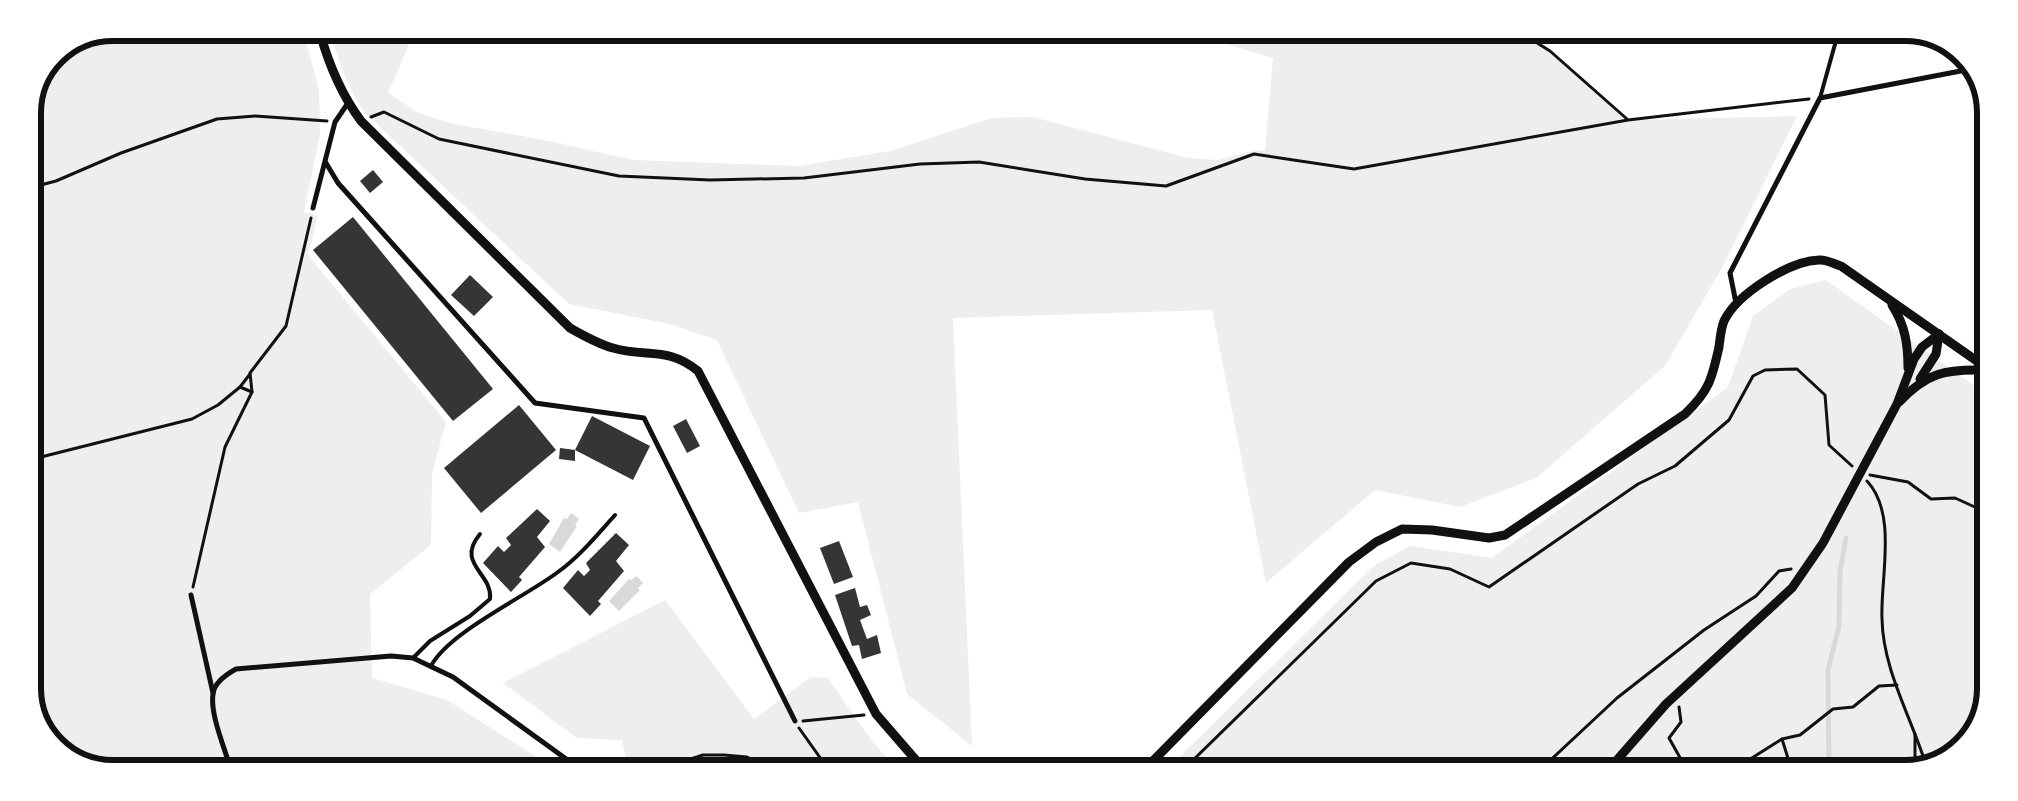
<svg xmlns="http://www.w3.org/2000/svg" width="2018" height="801" font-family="Roboto,sans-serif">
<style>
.green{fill:#eee}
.water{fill:#d9d9d9}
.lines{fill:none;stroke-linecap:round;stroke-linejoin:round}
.stream{stroke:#d9d9d9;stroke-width:5}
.building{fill:#353535}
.path{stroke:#111;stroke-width:3}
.service{stroke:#111;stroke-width:4}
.minor{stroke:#111;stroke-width:5}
.tertiary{stroke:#111;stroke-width:9}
.rim{fill:none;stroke:#111;stroke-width:6}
</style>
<rect width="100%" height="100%" fill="#fff"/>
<!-- green -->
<g class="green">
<polygon points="113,33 304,33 319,90 320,135 304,212 318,216 308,255 446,422 432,474 431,545 370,594 372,678 447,700 549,765 87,764 49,737 33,693 33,108 56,56"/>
<path d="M 331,33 L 414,33 L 388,93 L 417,112 L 449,123 L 549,141 L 633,160 L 799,166 L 890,151 L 992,118 L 1033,117 L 1188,158 L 1218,160 L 1248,152 L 1265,150 L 1273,58 L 1196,35 L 1521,36 L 1550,51 L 1628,120 L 1797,116 L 1722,268 L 1665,366 L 1536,478 L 1460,507 L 1375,490 L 1266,583 L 1212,310 L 953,318 L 972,746 L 907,694 L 858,502 L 799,513 L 717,340 L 670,324 L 569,304 L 365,113 C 348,88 338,62 331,33 Z"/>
<polygon points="1826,280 1983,392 1981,714 1954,752 1905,768 1169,767 1375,565 1410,546 1492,558 1728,387 1753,316 1790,289"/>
<polygon points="665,600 754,719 811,677 828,678 872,741 894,766 627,765 622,740 577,738 503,683"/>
</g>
<!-- water -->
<g class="water">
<polygon points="571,513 579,519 575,525 577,526 560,552 549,544 564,518 567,519"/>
<polygon points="637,576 643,583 638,588 640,590 619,611 609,601 629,579 631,580"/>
</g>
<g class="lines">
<!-- stream -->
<polyline class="stream" points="1829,768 1828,670 1839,626 1840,571 1846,538"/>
</g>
<!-- building -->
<g class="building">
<polygon points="373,170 383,182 370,193 360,181"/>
<polygon points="353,217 493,389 453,421 313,250"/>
<polygon points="470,275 493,297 474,316 451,295"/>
<polygon points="519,405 556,450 481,513 444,468"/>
<polygon points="592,416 650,446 633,480 575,450"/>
<polygon points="686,419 700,446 687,453 673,426"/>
<polygon points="560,448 575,450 575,461 559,459"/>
<polygon points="537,509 550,521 537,537 545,547 519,577 522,580 511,592 483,563 498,546 504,552 511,545 506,538"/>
<polygon points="616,533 629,545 616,561 624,571 598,601 601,604 590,616 563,588 578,570 584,576 590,570 586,563"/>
<polygon points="839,541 853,577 834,584 820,548"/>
<polygon points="855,588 860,607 867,605 871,615 860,620 867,639 877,635 881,653 862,659 859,645 852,646 835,595"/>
</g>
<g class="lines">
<!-- path -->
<g class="path">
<polyline points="1526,36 1550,51 1627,119"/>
<polyline points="371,117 384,112 439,139 619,176 710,180 804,178 920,164 979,162 1085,179 1166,186 1254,154 1354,169 1628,120 1809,99"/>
<polyline points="33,187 56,181 121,153 217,119 255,116 327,121"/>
<polyline points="240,387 250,374"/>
<polyline points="33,459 192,419 218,405 240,387 252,392"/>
<polyline points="1870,475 1908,482 1931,499 1955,498 1977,508 1982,527"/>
<path d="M 1867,481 C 1898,514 1880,579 1882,619 C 1883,669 1910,715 1925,762"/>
<polyline points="193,587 225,447 252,392 250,373 286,326 311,218"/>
<polyline points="1679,707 1681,722 1669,738 1683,763 1691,768"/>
<polyline points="803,721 864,715"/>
<polyline points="799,728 826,766"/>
<polyline points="655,765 678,763 703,755 724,755 747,757 764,766"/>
<polyline points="1915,765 1915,734"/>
<polyline points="1186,767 1376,581 1411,563 1450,569 1489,587 1638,484 1675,466 1729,420 1753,376 1765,370 1797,369 1825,395 1829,445 1852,466"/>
<polyline points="1542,768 1617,698 1704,630 1756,596 1779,571 1791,569"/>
<polyline points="1710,768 1721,763 1725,768"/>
<polyline points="1736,768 1782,739"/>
<polyline points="1791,768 1782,739 1800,735 1833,709 1853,707 1879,686 1897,685"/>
</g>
<!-- service -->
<g class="service">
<polyline points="1820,98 1837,37"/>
<path d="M 413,658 L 430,641 L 470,616 L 490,599 C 493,573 455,564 480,534"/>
<path d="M 431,666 C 449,632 525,597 558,572 C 580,556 597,535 615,515"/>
</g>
<!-- minor -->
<g class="minor">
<polyline points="326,163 338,183 535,403 644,418 795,721"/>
<polyline points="313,208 335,122 348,103"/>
<polyline points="1736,303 1730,273 1820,98 1971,69"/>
<polyline points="191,595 213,693"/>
<path d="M 229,764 C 224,746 210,714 213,694 C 214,683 227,674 236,669 L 391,656 L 413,658 L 453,677 L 569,761 L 580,765"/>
</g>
<!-- tertiary -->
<g class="tertiary">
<path d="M 320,33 C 329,65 341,94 361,121 L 570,328 C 584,336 598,344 613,348 C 647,358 667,346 698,371 L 876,714 L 921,766"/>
<path d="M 1892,305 C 1905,325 1908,344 1908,368"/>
<polyline points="1920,379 1936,354 1939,334"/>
<path d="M 1899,402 C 1927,373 1945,369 1983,370"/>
<path d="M 1147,767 L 1349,562 L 1376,542 L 1402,529 L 1432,530 L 1489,538 L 1505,535 L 1685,414 C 1709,391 1712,379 1719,347 C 1720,339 1721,328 1724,321 C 1737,294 1789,261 1819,260 C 1826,259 1834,264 1841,266 L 1984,366"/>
<polyline points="1610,768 1666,704 1792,588 1823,543 1897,404 1914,359 1922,347 1939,334"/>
</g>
</g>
<!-- crop -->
<path d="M0 0H2018V801H0ZM113 41H1905A72 72 0 0 1 1977 113V688A72 72 0 0 1 1905 760H113A72 72 0 0 1 41 688V113A72 72 0 0 1 113 41Z" fill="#fff" fill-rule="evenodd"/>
<path class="rim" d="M113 41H1905A72 72 0 0 1 1977 113V688A72 72 0 0 1 1905 760H113A72 72 0 0 1 41 688V113A72 72 0 0 1 113 41Z"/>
</svg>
